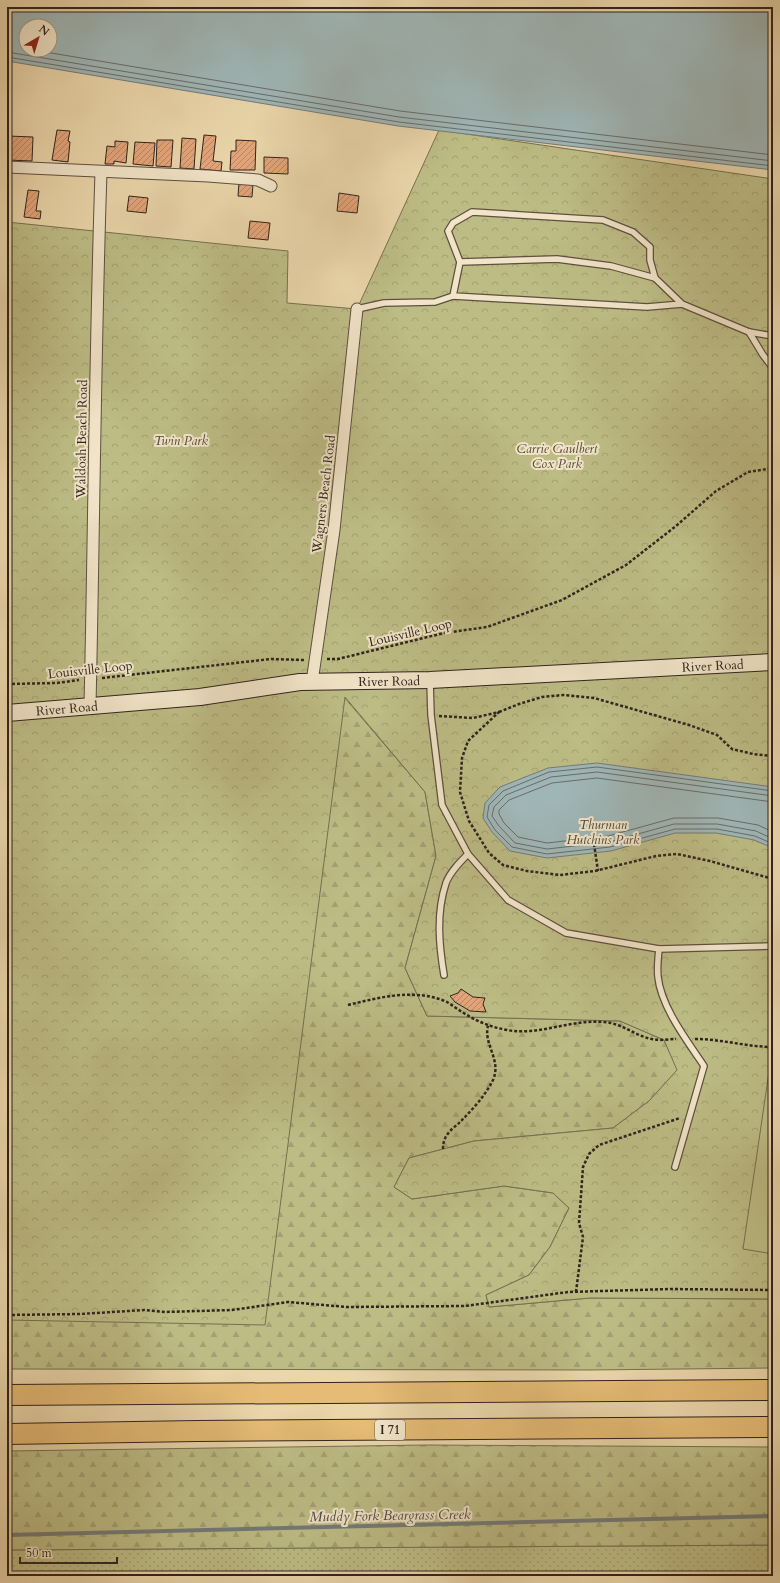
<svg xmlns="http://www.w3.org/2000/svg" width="780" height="1583" font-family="Cardo,serif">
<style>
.grass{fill:url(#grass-dots);stroke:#767051}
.forest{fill:url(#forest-firs);stroke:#767051}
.park{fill:url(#park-crowns);stroke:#767051}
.pitch{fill:#bdbc85;stroke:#767051}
.water{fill:#9fb6b6;stroke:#737b79;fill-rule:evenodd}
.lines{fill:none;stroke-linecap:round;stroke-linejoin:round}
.shore{stroke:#686c6a;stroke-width:1}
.stream{stroke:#737b79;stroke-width:4}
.building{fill:url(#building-hatch);stroke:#30231d}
.lane-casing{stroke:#5e5040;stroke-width:8}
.street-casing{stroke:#5e5040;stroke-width:13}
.secondary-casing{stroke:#30231d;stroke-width:18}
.highway-casing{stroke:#30231d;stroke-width:22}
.path{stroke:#30231d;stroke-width:2.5;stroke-dasharray:3 2;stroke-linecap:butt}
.lane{stroke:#f1e4c8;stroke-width:5.5}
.street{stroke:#f1e4c8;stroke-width:11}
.secondary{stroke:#f1e4c8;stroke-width:16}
.highway{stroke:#e5bb75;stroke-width:20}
.labels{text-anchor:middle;stroke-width:4;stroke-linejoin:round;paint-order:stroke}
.shield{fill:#f1e4c8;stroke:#6a5d50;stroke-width:1}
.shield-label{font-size:12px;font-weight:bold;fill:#30231d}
.street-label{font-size:13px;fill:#30231d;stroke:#f1e4c8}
.park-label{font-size:13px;font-style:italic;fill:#534937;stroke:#f1e4c8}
.water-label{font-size:14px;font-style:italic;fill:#4c4843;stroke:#f1e4c8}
</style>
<defs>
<pattern id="grass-dots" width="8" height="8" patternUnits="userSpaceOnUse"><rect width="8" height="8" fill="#bdbc85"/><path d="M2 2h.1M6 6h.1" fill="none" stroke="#a3a172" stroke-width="1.8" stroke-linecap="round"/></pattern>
<pattern id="forest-firs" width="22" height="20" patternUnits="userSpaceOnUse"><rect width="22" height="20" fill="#bdbc85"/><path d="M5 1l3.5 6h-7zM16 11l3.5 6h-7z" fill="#a3a172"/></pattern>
<pattern id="park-crowns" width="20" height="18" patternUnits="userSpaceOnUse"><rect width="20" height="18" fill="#bdbc85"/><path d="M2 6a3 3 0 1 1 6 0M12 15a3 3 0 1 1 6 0" fill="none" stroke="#a3a172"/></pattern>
<pattern id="building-hatch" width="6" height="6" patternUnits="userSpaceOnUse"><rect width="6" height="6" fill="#e4a57a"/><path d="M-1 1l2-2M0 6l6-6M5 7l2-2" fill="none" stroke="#b98663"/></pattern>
</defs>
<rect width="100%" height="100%" fill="#ead6aa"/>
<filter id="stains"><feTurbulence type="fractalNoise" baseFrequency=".005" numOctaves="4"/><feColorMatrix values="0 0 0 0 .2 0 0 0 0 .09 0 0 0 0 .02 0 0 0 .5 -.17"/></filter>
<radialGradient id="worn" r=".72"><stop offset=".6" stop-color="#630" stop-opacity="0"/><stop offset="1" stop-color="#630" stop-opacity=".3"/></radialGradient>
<!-- grass -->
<polygon class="grass" points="773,1545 773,1576 7,1576 7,1550"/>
<!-- forest -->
<g class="forest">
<polygon points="344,697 425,792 436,856 405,968 427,1016 620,1021 664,1040 678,1070 649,1101 613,1128 474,1141 409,1158 394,1187 412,1199 504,1186 553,1193 569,1208 550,1247 529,1275 486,1295 489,1307 590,1298 773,1299 773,1368 589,1370 7,1369 7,725"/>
<polygon points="426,1445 773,1447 773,1545 7,1550 7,1451"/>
</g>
<!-- park -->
<polygon class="park" points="439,130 773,179 773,1299 590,1298 489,1307 486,1295 529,1275 550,1247 569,1208 553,1193 504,1186 412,1199 394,1187 409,1158 474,1141 613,1128 649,1101 677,1070 664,1040 620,1021 427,1016 405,968 436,856 425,792 345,697 265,1325 7,1320 7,222 288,251 287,303 357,309"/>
<!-- pitch -->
<polygon class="pitch" points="770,1065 773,1066 773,1254 743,1249"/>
<!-- water -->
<g class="water">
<path d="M 7,7 L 773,7 L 773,170 L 398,126 L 7,61 ZM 26,26 L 50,26 L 50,50 L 26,50 Z"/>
<polygon points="597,763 773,787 773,848 754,840 716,833 675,833 611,851 547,858 510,851 492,832 483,818 485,803 500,787 548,768"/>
</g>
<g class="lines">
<!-- shore -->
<g class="shore">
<polyline points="33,50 400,111 773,155"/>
<polyline points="7,52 399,117 773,161"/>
<polyline points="7,57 399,122 773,166"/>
<polyline points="773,791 597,767 549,772 503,791 489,805 487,817 495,830 512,847 547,854 610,847 675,829 717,829 755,836 773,844"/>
<polyline points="773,796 597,772 551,777 506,795 494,807 492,816 499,826 515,843 547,849 609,842 674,824 717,824 756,831 773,839"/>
<polyline points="773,802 597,778 552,783 509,800 499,810 499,814 504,823 518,837 547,843 608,836 674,818 718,818 758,825 773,832"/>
</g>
<!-- stream -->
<polyline class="stream" points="7,1535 773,1516"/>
</g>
<!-- building -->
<g class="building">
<polygon points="57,130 70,131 68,141 70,142 68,162 52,160"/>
<polygon points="204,135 216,136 213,161 222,162 221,171 200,169"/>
<polygon points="8,136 33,137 32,161 7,160"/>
<polygon points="182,138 196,139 194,169 180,168"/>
<polygon points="157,140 173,140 171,167 156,166"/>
<polygon points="236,140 256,141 255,170 230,170 231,151 236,151"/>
<polygon points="115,141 128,142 126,163 114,161 114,164 105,164 107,146 115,147"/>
<polygon points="135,142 155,143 153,166 133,164"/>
<polygon points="264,157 288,158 288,174 264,173"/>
<polygon points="239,183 253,184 252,197 238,196"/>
<polygon points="28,190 39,191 36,211 41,211 40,219 24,217"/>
<polygon points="339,193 359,196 357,213 337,211"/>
<polygon points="129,196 148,198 146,213 127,211"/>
<polygon points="250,221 270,223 268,240 248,238"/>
<polygon points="461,989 473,997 485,998 483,1004 486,1012 470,1011 455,1002 450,996 458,993"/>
</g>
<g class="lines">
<defs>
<g id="lane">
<polyline points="460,262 448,231 453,223 472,212 603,220 633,232 650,247 650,260 655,278"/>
<polyline points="682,304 647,307 453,296 460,262 557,259 611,266 655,278 682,304 749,332 773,336"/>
<polyline points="357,309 384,303 435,302 453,296"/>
<polyline points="749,332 763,355 773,368"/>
<polyline points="430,681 431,715 442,805 468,854 508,900 566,933 659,949 773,946"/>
<path d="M 659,949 C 658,958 657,968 658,977 C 661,1007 688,1042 704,1066 L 675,1167"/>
<path d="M 444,975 C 439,945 436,913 446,883 C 450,872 460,862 468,854"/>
</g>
<g id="street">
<polyline points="7,167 208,176 258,180 271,186"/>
<polyline points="312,682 334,530 357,309"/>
<path d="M 90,706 C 94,528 95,350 101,172"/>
</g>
<g id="secondary">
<path id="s1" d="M 7,713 L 200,697 L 300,682 L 430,680 L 773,662"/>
</g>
<g id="highway">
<polyline points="7,1395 773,1390"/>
<polyline points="7,1434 197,1431 773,1427"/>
</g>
</defs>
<!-- lane casing -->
<use href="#lane" class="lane-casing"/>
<!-- street casing -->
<use href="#street" class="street-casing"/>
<!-- secondary casing -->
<use href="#secondary" class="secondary-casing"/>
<!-- highway casing -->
<use href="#highway" class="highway-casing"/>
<!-- path -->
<g class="path">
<polyline points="327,659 338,659 444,633 487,627 562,600 626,565 676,526 716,491 748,472 773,468"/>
<polyline points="102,678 271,659 304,660"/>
<polyline points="7,684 57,683 79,680"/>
<polyline points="499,712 519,704 542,697 563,695 594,698 689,725 717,735 732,749 753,754 773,756"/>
<polyline points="439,716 473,718 499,712 468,741 462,758 460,792 469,821 489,853 503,865 527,871 560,875 595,871 656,856 677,854 710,861 773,879"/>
<polyline points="594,844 598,871"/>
<path d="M 348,1005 C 381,997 415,988 447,1002 C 452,1005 457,1009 462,1012 C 476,1021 490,1027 507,1030 C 539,1036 571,1019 604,1022 C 622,1023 635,1036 652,1039 C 660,1041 669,1039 676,1039"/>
<path d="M 695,1039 C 721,1039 747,1047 773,1047"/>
<path d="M 443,1149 C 443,1144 444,1139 447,1135 C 450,1130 456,1126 460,1122 C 472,1110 485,1096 493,1080 C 502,1060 483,1044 488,1026"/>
<polyline points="576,1292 583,1237 579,1223 583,1167 589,1154 599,1145 680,1118"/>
<polyline points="7,1315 80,1314 144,1310 165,1312 232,1310 288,1302 347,1307 465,1306 568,1292 670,1289 773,1290"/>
</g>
<!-- lane -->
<use href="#lane" class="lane"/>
<!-- street -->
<use href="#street" class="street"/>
<!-- secondary -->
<use href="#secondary" class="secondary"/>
<!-- highway -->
<use href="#highway" class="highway"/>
</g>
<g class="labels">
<!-- shield labels -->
<rect class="shield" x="375" y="1420" width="30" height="20" rx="3"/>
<g class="shield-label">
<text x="390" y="1434">I 71</text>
</g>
<!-- street labels -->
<g class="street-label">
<text transform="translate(81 439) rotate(-89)" y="5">Waldoah Beach Road</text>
<text transform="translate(323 494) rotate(-83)" y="5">Wagners Beach Road</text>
<text transform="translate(410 632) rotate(-13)" y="5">Louisville Loop</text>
<text dy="5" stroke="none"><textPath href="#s1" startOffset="708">River Road</textPath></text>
<text transform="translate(90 669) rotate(-6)" y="5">Louisville Loop</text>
<text dy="5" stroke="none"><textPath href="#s1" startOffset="384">River Road</textPath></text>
<text dy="5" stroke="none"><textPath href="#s1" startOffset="60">River Road</textPath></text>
</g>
<!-- park labels -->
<g class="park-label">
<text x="181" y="445">Twin Park</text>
<text x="557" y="453">Carrie Gaulbert<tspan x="557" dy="15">Cox Park</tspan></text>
<text x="603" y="829">Thurman<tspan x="603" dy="15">Hutchins Park</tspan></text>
</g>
<!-- water labels -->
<g class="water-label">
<text transform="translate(390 1515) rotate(-1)" y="5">Muddy Fork Beargrass Creek</text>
</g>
</g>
<!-- margin -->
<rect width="780" height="1583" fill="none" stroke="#ead6aa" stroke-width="24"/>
<rect x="8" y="8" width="764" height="1567" fill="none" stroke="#30231d" stroke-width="2"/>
<rect x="12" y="12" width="756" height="1559" fill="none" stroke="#30231d"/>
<!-- north arrow -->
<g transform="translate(38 38) rotate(38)"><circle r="19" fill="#f1e4c8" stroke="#a49784"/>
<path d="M0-3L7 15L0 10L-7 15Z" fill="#8f2418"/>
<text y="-6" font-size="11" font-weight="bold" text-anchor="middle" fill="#30231d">N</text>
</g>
<!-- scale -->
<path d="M20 1557v6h97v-6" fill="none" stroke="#30231d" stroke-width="2"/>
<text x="26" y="1557" font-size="12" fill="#30231d" stroke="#f1e4c8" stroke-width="3" paint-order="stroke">50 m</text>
<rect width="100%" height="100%" filter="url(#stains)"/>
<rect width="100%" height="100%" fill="url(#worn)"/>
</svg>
